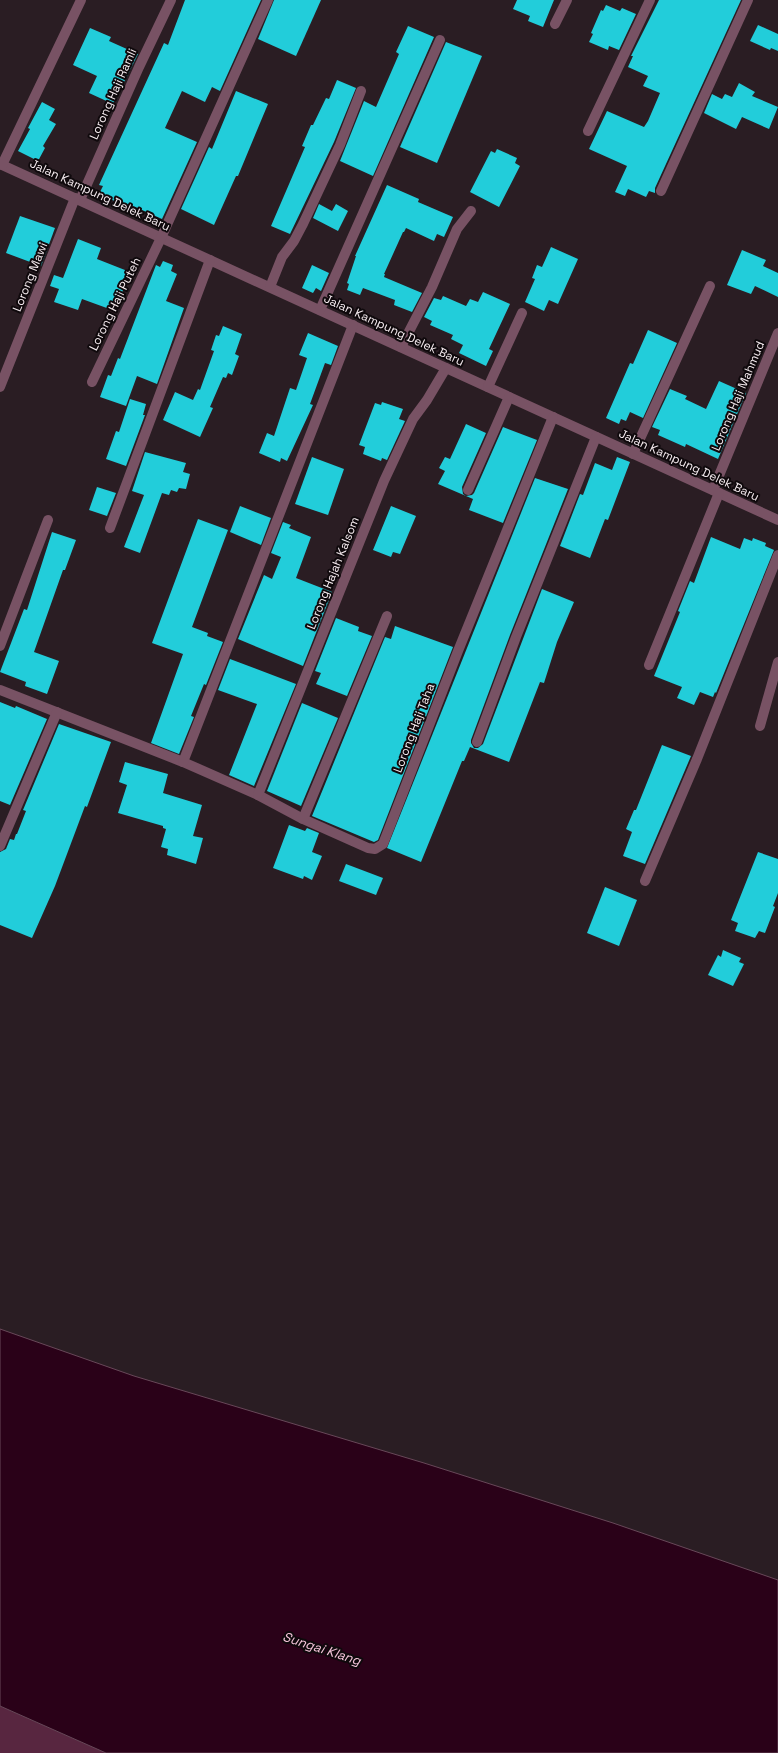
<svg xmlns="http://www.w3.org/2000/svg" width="778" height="1753" font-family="'Space Grotesk',sans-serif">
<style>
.green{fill:#582640}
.water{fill:#2a0118;stroke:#684859}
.building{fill:#22cdda}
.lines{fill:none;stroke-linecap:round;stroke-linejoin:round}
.street{stroke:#785264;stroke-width:10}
.labels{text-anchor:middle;stroke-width:4;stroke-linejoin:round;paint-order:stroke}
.street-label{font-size:12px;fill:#f7edf1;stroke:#0f090c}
.water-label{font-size:13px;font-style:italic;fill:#f5c4da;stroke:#0f090c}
</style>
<rect width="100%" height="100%" fill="#2a1d23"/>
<!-- green -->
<polygon class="green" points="0,1706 106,1753 0,1753"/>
<!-- water -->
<polygon class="water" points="0,1329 134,1376 424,1463 613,1523 778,1580 778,1753 106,1753 0,1706"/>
<!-- building -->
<g class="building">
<polygon points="185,0 261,0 220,91 212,87 205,102 182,91 165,128 197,142 162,219 131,205 130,208 99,194 103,186 99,185 164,43 168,45"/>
<polygon points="274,0 321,0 296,56 258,39"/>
<polygon points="517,0 554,0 543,27 528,21 530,16 513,9"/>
<polygon points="659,0 741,0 655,188 655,193 649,191 646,197 628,189 625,196 615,192 627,166 589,149 607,111 644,127 648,121 660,93 643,86 648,76 628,67 633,56 631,56"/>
<polygon points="606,5 620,11 622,8 636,14 619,50 609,46 608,50 589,42 593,34 591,33 601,10 603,11"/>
<polygon points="758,25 778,34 778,51 771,48 770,50 750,41"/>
<polygon points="408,26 434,37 373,176 340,161 364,101 376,107 399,54 396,52"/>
<polygon points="90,28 111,37 109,41 138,54 113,104 89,93 97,76 73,65"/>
<polygon points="446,42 482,56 437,163 400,147"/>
<polygon points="337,80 356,88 334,142 290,234 271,226 305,147 302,146 311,125 313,125 326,98 329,99"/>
<polygon points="739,83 755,92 752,96 778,107 769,129 742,117 736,129 704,113 712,94 722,99 725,94 732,97"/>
<polygon points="236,91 268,104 238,176 236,176 214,225 181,209 209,147 212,149"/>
<polygon points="42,102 55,109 49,120 56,124 43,146 45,148 38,161 18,151 30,129 28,128"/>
<polygon points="497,149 517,158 515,163 520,166 499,207 470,192 491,151 495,153"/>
<polygon points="387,185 419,199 418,202 453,217 444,237 437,234 434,241 406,228 404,232 403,232 384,274 385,274 384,277 422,293 412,312 394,305 395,300 363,288 360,295 347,290 349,284 347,283 356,256 355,256"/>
<polygon points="319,204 332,211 336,204 348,211 338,231 313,218"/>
<polygon points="20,216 55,228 41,266 6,253"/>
<polygon points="78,239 101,248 97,259 130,272 115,311 82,299 78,310 54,302 59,289 50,286 54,275 63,278"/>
<polygon points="551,247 578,259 558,304 549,300 544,311 525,302 535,279 532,278 537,265 542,267"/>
<polygon points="742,250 766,260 763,266 778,273 778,297 755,286 751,294 727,285"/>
<polygon points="163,261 173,265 171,271 177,274 166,301 184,308 157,384 137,376 126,406 100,397 108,375 111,376 118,358 120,359 156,265 160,267"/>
<polygon points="312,265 329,273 321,291 316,288 313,293 302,288"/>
<polygon points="483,292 510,304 489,349 493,351 486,366 459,353 463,345 451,339 453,335 430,325 432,321 424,317 434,298 441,300 443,296 466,306 470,299 478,302"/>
<polygon points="223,326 242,334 235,354 239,356 232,375 228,373 226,378 223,377 210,407 213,408 200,437 163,420 175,392 193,400 198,389 200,390 214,351 211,350 216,335 219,336"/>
<polygon points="648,330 677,343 643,418 630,412 626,421 621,419 619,424 606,418 630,363 633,364"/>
<polygon points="308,333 338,346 331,365 325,363 310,404 313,405 287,461 281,458 280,462 259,453 267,433 274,436 290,388 296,390 307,358 299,355"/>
<polygon points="719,381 746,393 718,459 686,444 685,447 658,435 660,430 652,427 670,389 687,396 685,399 706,409"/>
<polygon points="130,399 146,404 143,415 145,415 126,466 106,459 116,431 119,432"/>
<polygon points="382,402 403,409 399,419 405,421 387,460 382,458 381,461 363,454 365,447 359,445 375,403 381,405"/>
<polygon points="466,424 486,433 462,487 463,494 466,496 472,495 474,493 503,427 537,440 503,523 469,510 473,499 438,484 445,471 439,468 445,457 450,459"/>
<polygon points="145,452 186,463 183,472 190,474 186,489 179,488 177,492 171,490 169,495 162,493 140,553 124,547 144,495 132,491"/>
<polygon points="312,457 344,469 328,515 295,504"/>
<polygon points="617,457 630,462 608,520 605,519 590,558 560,546 580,494 583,495 595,463 612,470"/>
<polygon points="535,478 568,489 510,635 471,740 471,743 474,748 478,748 483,744 542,589 574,602 557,642 544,683 540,682 509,762 470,747 464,761 462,761 421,862 387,848"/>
<polygon points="97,487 116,493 107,516 89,510"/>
<polygon points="240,506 271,518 261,545 230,532"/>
<polygon points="391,506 416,516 400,554 393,552 391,557 373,550"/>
<polygon points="198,519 228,530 192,627 208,633 207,636 223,642 206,685 204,684 191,716 194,717 179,754 151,743 183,654 152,643"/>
<polygon points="283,522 291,525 289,528 311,537 296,578 332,592 303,666 238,639 264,575 272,579 281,557 271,553"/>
<polygon points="52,532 76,540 65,570 63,570 34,652 59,661 47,694 25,686 26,682 0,672 24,609 27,610"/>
<polygon points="711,537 740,549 744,538 752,541 753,538 766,543 765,546 774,550 716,693 715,692 713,697 700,692 694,705 677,698 682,687 654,676 680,612 678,611 690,581 694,583"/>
<polygon points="336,618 359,627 358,631 372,636 347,696 316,684 321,673 315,671"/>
<polygon points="395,626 453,647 378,840 374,842 312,816 385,637 391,639"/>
<polygon points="230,659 296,684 254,786 229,775 257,704 218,690"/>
<polygon points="0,702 15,708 16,706 47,719 10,805 0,801"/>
<polygon points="302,703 338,718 301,806 267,791"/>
<polygon points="59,724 111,742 87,807 85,806 55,886 32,938 0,925 0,852 6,849 10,839 14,840 16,834 17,834 26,811 23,810"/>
<polygon points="662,745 691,756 645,864 623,856 632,832 626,829 634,810 636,810"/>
<polygon points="125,762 168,774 163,793 202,805 193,836 203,838 196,864 167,855 168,849 161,847 166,829 163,828 163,826 118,813 127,785 119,782"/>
<polygon points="289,825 305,831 307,828 319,833 312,852 322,856 312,880 304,876 303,879 273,868"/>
<polygon points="758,852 778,859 778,893 773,906 775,907 765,933 759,931 755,938 735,931 738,923 731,920"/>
<polygon points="346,864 383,878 376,895 339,881"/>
<polygon points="605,887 637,900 619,946 587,933"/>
<polygon points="723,950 741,958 739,962 744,964 733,986 708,975 718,955 721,957"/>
</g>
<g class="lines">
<!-- street -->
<g class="street">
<polyline points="555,24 567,0"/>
<polyline points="588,131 650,0"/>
<polyline points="0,164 778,520"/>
<polyline points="2,165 81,0"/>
<polyline points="661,191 748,0"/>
<polyline points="80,200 139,67 171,0"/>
<polyline points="270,287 282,257 294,241 303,224 340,145 361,91"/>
<polyline points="320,310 440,40"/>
<polyline points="401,347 432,287 457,229 471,211"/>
<polyline points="92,382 161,238 268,0"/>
<polyline points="0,387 75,198"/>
<polyline points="488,387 522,313"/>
<polyline points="633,454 710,286"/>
<polyline points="468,490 509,397"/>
<polyline points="713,490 778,333"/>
<polyline points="110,528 210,260"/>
<polyline points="0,646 48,520"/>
<polyline points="649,665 719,493"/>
<polyline points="0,690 183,762 258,795 303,819 368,848 375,849 383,844 458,651 553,417"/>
<polyline points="760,726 778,662"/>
<polyline points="477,742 516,637 596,437"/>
<polyline points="183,762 353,325"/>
<polyline points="258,795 384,481 413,419 427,400 446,368"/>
<polyline points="303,819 387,616"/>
<polyline points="0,846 57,712"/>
<polyline points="645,881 697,759 778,555"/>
</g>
</g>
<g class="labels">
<!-- street labels -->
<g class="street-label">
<text transform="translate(113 94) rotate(-66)" y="4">Lorong Haji Ramli</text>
<text transform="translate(100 195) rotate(25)" y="4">Jalan Kampung Delek Baru</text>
<text transform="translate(30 277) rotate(-68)" y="4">Lorong Mawi</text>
<text transform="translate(115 304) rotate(-64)" y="4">Lorong Haji Puteh</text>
<text transform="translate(394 330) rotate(25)" y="4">Jalan Kampung Delek Baru</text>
<text transform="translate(738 396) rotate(-67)" y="4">Lorong Haji Mahmud</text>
<text transform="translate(689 465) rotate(25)" y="4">Jalan Kampung Delek Baru</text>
<text transform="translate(333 573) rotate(-68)" y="4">Lorong Hajah Kalsom</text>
<text transform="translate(414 728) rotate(-69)" y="4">Lorong Haji Taha</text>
</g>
<!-- water labels -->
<g class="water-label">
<text transform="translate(322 1648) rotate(18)" y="5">Sungai Klang</text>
</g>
</g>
</svg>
